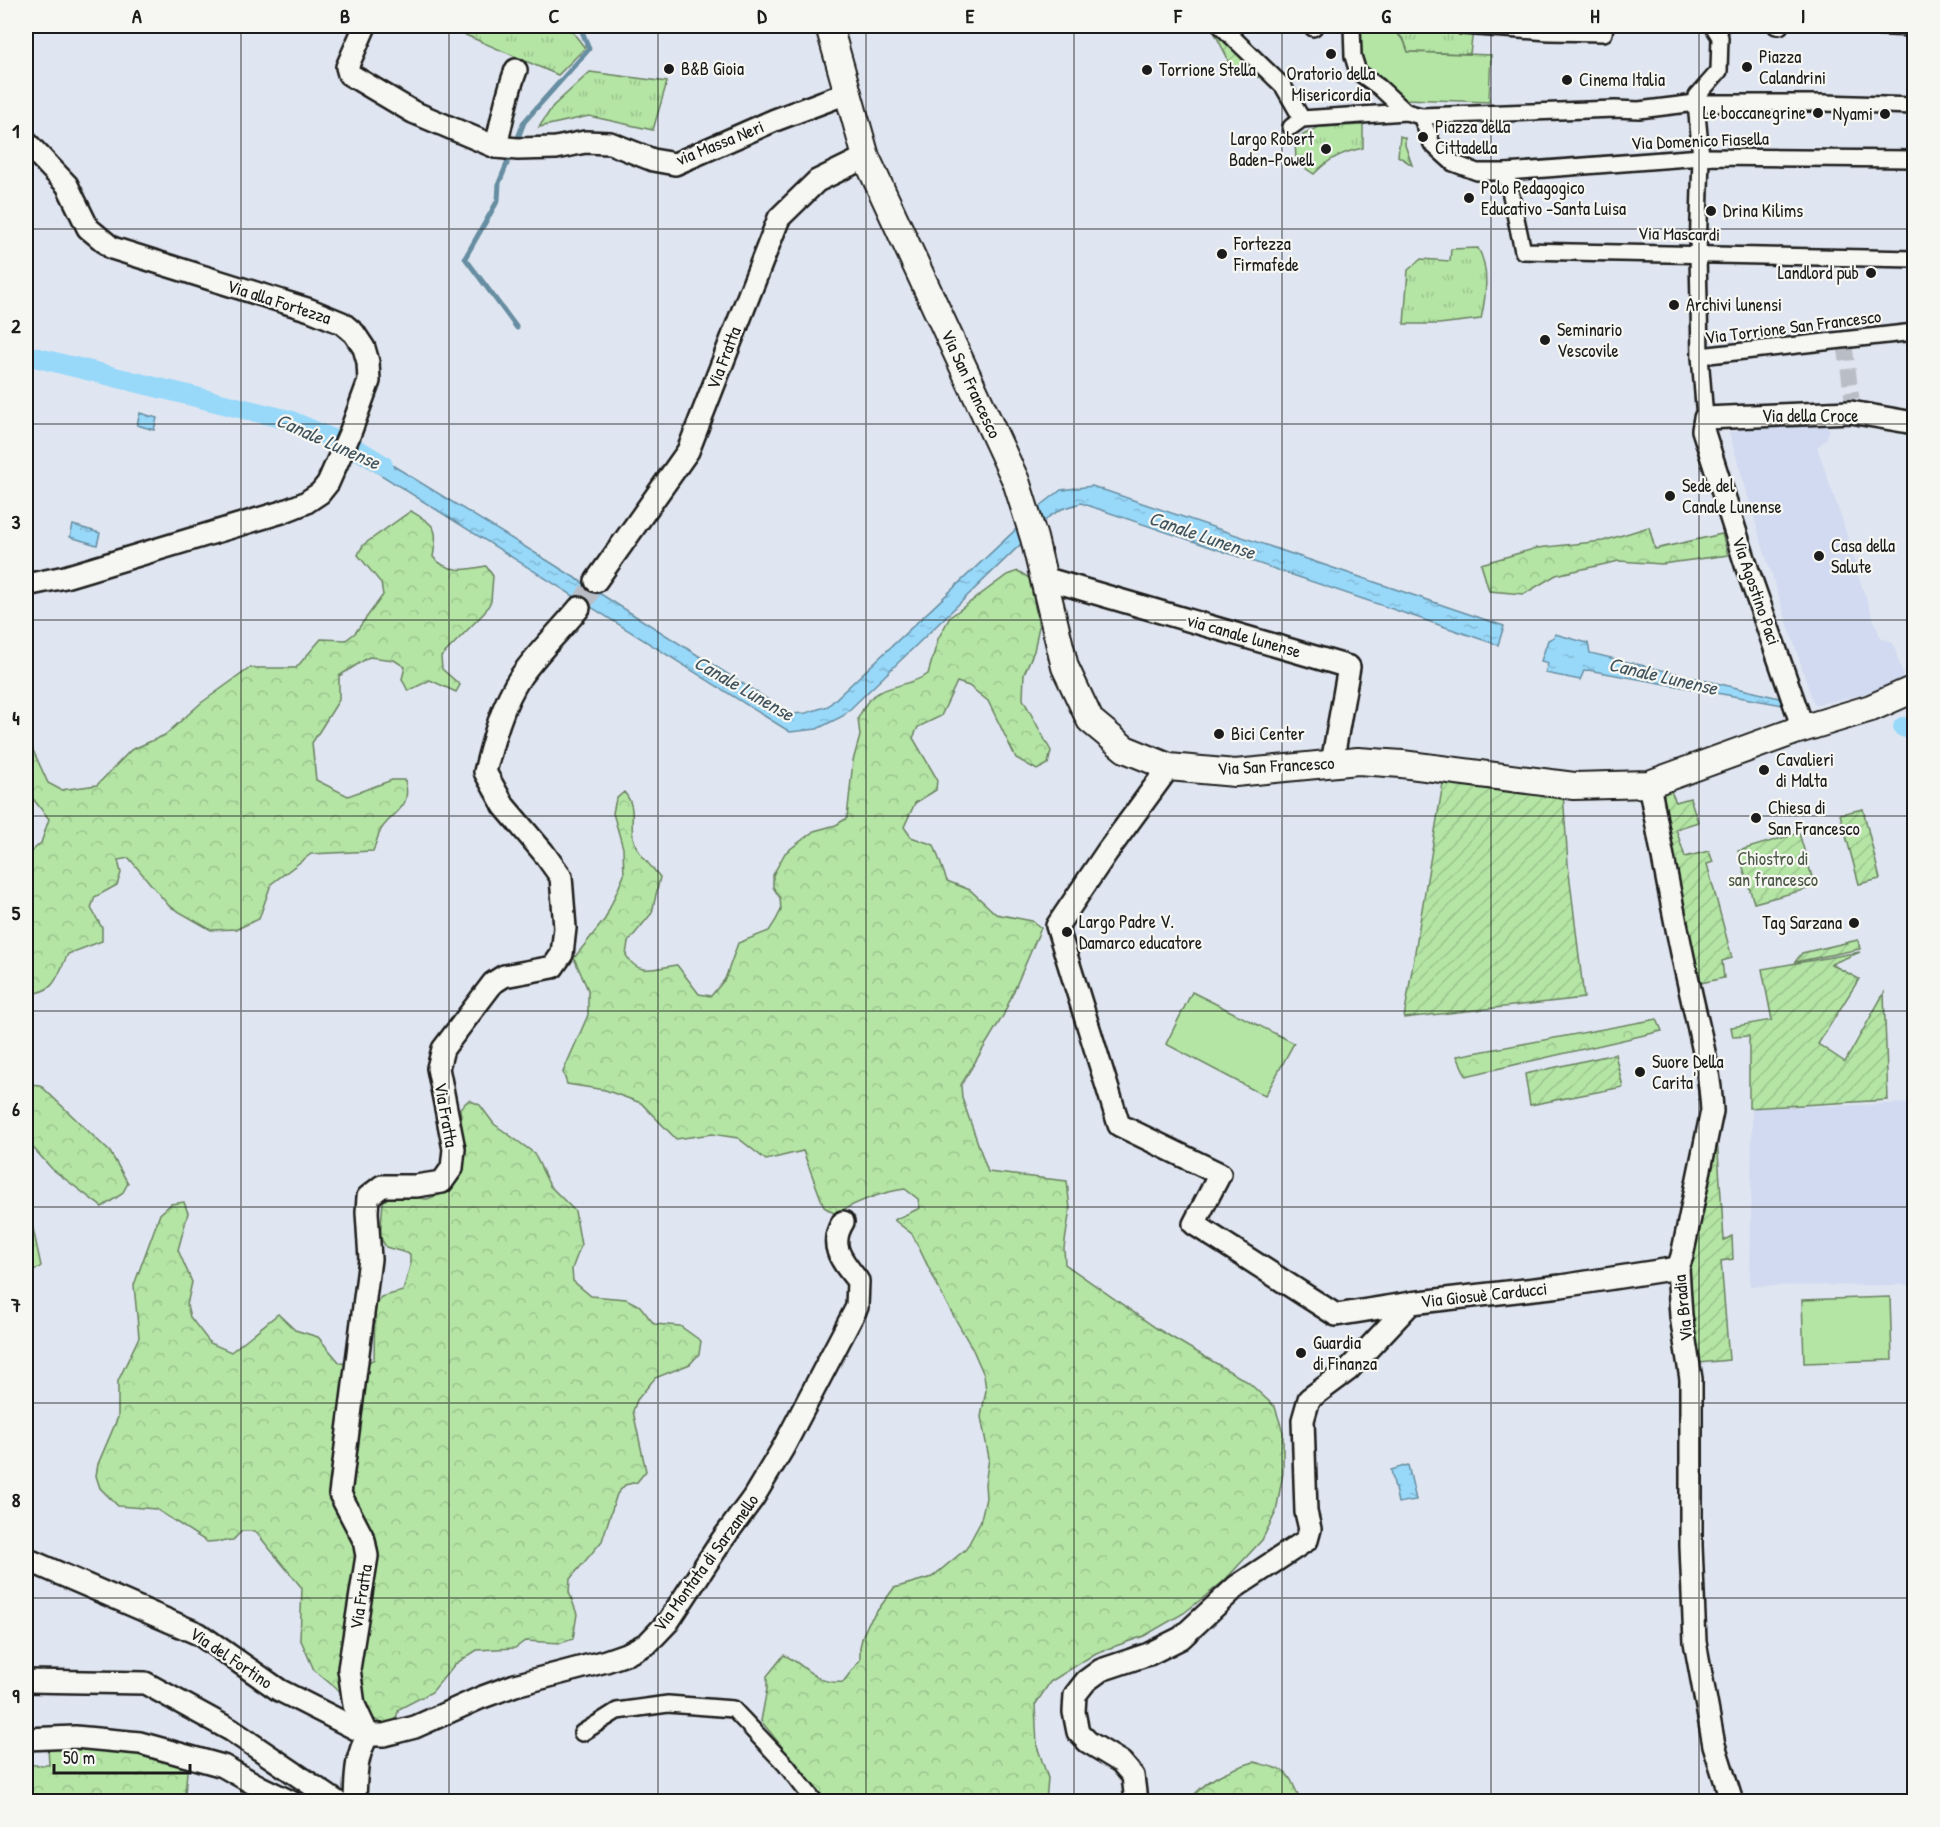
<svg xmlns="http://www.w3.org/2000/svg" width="1940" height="1827" font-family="'Patrick Hand',sans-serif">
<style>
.built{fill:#d1daf0}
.grass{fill:url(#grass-tufts);stroke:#688060;stroke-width:1.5}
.forest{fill:url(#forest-crowns);stroke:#688060;stroke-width:1.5}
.garden{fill:url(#garden-furrows);stroke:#688060;stroke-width:1.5}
.pitch{fill:#b4e5a5;stroke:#688060;stroke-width:1.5}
.water{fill:url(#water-ripples);stroke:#668da1;stroke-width:1.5}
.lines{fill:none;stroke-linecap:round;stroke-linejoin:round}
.stream{stroke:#668da1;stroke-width:5}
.canal{stroke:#98d8f9;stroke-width:20}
.pedestrian-tunnel{stroke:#b9bec6;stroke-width:15;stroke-dasharray:15 8;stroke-linecap:butt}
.minor-tunnel{stroke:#b9bec6;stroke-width:21;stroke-dasharray:21 10;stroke-linecap:butt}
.pedestrian-casing{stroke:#1c1c1c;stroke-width:20}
.minor-casing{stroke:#1c1c1c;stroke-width:26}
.tertiary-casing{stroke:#1c1c1c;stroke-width:30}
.pedestrian{stroke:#f6f6f2;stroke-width:15}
.minor{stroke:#f6f6f2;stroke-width:21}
.tertiary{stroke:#f6f6f2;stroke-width:26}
.grid{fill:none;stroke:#1c1c1c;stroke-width:1.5;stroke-opacity:0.55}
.poi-dot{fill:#1c1c1c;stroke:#f6f6f2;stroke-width:2}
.labels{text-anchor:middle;stroke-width:4.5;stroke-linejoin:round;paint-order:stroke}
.poi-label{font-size:18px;fill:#1c1c1c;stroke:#f6f6f2;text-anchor:start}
.street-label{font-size:18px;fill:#1c1c1c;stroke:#f6f6f2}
.park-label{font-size:18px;fill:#4a5845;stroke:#f6f6f2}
.water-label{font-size:20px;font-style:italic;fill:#41545e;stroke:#f6f6f2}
.neatline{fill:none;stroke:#1c1c1c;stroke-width:2}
.grid-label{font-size:20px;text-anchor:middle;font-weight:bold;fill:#1c1c1c}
</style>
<defs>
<pattern id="grass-tufts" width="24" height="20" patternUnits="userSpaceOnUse" patternTransform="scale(1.5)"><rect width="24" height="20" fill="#b4e5a5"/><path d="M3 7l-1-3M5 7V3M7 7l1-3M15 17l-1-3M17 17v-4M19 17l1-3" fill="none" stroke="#9ac48d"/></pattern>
<pattern id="forest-crowns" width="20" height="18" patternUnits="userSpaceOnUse" patternTransform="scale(1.5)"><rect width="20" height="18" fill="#b4e5a5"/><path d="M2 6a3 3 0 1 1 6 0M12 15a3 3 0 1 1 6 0" fill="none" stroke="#9ac48d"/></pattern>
<pattern id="garden-furrows" width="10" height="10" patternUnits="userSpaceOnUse" patternTransform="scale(1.5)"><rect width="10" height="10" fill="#b4e5a5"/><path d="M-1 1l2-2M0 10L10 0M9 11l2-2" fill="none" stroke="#9ac48d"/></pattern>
<pattern id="water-ripples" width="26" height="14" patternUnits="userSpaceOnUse" patternTransform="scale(1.5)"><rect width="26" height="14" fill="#98d8f9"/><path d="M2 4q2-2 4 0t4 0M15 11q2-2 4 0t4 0" fill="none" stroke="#82b9d5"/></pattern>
</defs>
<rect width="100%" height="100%" fill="#e0e6f1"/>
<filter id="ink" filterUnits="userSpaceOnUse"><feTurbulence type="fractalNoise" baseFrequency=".0167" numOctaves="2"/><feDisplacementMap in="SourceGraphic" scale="12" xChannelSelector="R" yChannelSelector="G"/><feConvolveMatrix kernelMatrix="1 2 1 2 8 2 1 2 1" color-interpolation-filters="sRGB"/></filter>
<g filter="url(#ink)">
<!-- built -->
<g class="built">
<polygon points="1818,417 1830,430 1826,440 1817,447 1844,525 1858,575 1881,639 1888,640 1893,643 1903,674 1902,679 1879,691 1814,705 1763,548 1729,432"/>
<polygon points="1914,1103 1914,1285 1750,1286 1752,1108"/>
</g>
<!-- grass -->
<g class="grass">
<polygon points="455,26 568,26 585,48 558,75 454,30"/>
<polygon points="1390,26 1473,30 1470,54 1408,52 1404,40"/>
<polygon points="590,72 667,82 653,130 589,116 539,127 553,106"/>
<path d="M 1363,125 L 1363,148 C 1343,152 1328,159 1314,174 L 1296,162 L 1295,139 L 1319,127 Z"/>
<polygon points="1400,136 1405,138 1405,145 1412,165 1398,156"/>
<path d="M 1478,248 C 1490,269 1486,296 1481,319 L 1439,324 L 1404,324 L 1408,270 L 1421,259 L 1450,261 L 1451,249 Z"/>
</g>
<!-- forest -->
<g class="forest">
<path d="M 411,511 C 437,527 438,527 433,557 C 448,574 467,570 486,566 L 493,576 L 491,601 L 485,612 L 441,657 L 442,669 L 460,685 L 456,692 L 430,680 L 408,691 L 402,679 L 405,667 L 394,660 L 369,657 L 339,676 L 339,700 L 312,743 L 316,780 L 348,796 L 392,780 L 405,780 C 412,808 396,809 382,828 C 378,834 376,844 373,851 L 311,854 L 271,884 L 259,919 L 237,929 L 211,930 L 169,906 L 129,858 L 118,860 L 121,873 L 117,885 L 95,897 L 91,908 L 102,928 L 102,941 L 68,954 C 55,980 57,991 26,995 L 26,856 L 41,843 L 49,819 L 26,790 L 26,735 L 48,783 L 61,790 L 97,785 L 131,750 L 165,735 L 201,703 L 250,668 L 296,668 L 321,639 L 346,640 L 355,633 L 383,595 L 381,583 L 358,555 L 363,545 Z"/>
<polygon points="1649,527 1655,549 1722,534 1728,555 1662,564 1619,561 1556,575 1524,594 1489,591 1481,564 1537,548 1603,541"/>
<path d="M 1018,571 L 1029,578 L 1039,626 L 1034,651 L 1024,674 L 1023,699 L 1051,751 L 1048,764 L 1037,770 L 1016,758 L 988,701 L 969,686 L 957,682 L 941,716 L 918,727 L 913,738 L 937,779 L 936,790 L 915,803 L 904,827 L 911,837 L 934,845 L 947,881 L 970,890 L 996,914 L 1032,921 L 1041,928 L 1003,1016 L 961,1085 L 962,1098 L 988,1172 L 1067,1181 L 1070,1209 L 1064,1248 L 1065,1264 L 1156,1328 L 1248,1382 L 1275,1407 L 1283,1432 L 1283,1473 L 1276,1512 L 1262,1540 L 1224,1581 L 1184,1613 L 1144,1636 L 1096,1653 L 1050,1682 L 1035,1705 L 1037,1746 L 1048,1778 L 1046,1801 L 826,1801 L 761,1721 L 767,1689 L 767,1676 L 784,1655 C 807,1665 814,1685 843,1682 L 860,1660 L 860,1647 L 863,1635 L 869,1622 L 894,1588 L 932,1577 L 966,1549 L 980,1523 L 986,1498 L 985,1484 L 989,1458 L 981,1417 L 986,1390 L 984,1375 L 973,1350 L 944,1299 L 912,1234 L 894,1220 L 920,1208 L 918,1199 L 905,1189 C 880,1192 857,1202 835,1214 L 824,1207 L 803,1151 L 766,1160 L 738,1138 L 712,1134 L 676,1139 L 641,1103 L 605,1090 L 567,1084 L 563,1072 L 588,1015 L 588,990 L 574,958 L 605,919 L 624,875 L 623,848 L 613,813 L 616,799 L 624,792 C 637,807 630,819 633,837 C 636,852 650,865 660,877 L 652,913 L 628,942 L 626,955 C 638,977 655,968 677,965 L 699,994 L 711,996 L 725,979 L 738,943 L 769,931 L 776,920 L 781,910 L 780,898 L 773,887 L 773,875 L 785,853 L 814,831 L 836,825 L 847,818 L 853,761 L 860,736 L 858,718 C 862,711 866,702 871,698 C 885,685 911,686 928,674 L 938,639 L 950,617 L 1007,575 Z"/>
<polygon points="1657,1019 1662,1031 1466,1076 1457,1056"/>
<polygon points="27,1084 40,1085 110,1152 128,1183 122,1194 102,1207 52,1169 28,1142 26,1142 26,1085"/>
<polygon points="469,1100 480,1105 494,1124 534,1153 550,1186 575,1211 581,1245 572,1269 573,1281 591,1296 626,1299 640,1306 654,1324 680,1326 701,1341 699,1354 690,1364 655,1378 637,1400 633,1411 646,1471 637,1482 625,1485 617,1494 602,1541 570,1579 569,1592 577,1614 573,1639 561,1643 525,1641 515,1648 477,1650 455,1664 432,1692 399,1709 395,1721 383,1724 372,1718 314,1670 300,1638 302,1588 255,1531 242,1531 233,1540 207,1542 156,1509 118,1506 100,1488 96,1476 98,1464 118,1417 118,1381 139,1337 134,1285 160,1214 171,1204 184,1202 188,1213 178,1250 192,1282 187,1305 190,1317 210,1343 231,1352 278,1314 295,1330 318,1337 340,1363 364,1365 374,1359 375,1306 381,1297 403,1291 410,1266 410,1254 386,1247 380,1237 383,1202 392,1195 427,1199 449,1192 464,1159 460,1108"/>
<polygon points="26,1211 31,1219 41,1266 26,1277"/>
<polygon points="48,1747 141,1748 188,1761 185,1794 194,1801 26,1801 26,1765 49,1765"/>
<path d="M 1254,1762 C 1287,1771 1288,1768 1300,1801 L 1189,1801 C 1206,1779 1227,1770 1254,1762 Z"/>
</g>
<!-- garden -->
<g class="garden">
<polygon points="1211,26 1275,82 1251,75 1230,73 1227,57"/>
<polygon points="1443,783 1563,793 1568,864 1584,998 1404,1018"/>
<polygon points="1658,785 1670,789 1676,802 1690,798 1698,822 1676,829 1685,857 1709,851 1713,862 1707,864 1732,958 1722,961 1724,978 1696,984"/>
<polygon points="1863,809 1880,879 1859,884 1840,814"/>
<polygon points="1799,833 1815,887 1754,903 1738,851"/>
<polygon points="1858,940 1860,949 1795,962 1802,953"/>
<polygon points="1860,952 1831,964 1859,979 1818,1044 1845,1062 1884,993 1888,1100 1749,1108 1749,1036 1733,1037 1731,1027 1772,1020 1762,969"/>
<polygon points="1615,1054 1623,1087 1530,1105 1525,1074"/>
<polygon points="1716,1123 1724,1240 1732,1236 1733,1259 1721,1261 1729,1360 1698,1363 1688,1274"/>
</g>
<!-- pitch -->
<g class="pitch">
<polygon points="1361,26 1390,26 1404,41 1408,52 1491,55 1489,102 1405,99 1395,96 1361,65"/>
<polygon points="1192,992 1294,1043 1265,1096 1166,1044"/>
<polygon points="1890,1297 1892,1360 1804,1363 1802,1300"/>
</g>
<!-- water -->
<g class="water">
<polygon points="140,413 157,418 154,430 137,425"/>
<polygon points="366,449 553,564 791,714 806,713 828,706 1044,503 1061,490 1092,486 1504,626 1498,645 1081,503 1062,509 1050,516 843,716 817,729 790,732 359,461"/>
<polygon points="73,525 100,533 97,545 70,537"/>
<polygon points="1555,634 1588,643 1590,653 1779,698 1783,705 1588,670 1584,671 1580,680 1545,673 1548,663 1541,661 1548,640 1554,637"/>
<polygon points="1408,1465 1416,1500 1398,1503 1391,1470"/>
</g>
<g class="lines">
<!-- stream -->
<g class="stream">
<polyline points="516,143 524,122 589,49 580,26"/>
<polyline points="511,154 499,183 498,200 465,258 517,328"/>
</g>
<!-- canal -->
<g class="canal">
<polyline points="26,355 289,420 362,452 383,465"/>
<polyline points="1903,727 1914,730"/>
</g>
<!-- pedestrian-tunnel -->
<polyline class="pedestrian-tunnel" points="1845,346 1852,399"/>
<!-- minor-tunnel -->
<polyline class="minor-tunnel" points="579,608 596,581"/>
<defs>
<g id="pedestrian">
<polyline points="1221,26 1283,86 1302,119"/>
<polyline points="1352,26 1353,56 1358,72 1379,87 1406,112"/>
<polyline points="1462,26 1549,32 1604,33 1605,26"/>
<polyline points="1776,26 1780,26"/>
<polyline points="1868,26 1914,28"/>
<polyline points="1313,28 1315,26"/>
<polyline points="1421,116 1432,144 1453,163 1477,172 1506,172 1701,157 1914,159"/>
<polyline points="1291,127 1302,119 1406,112 1421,116 1615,109 1639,110 1696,103 1824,103 1914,106"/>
<polyline points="1506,172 1523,251 1914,259"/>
<polyline points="1700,356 1914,332"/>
<polyline points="1705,418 1700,356 1698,253 1701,157 1696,103 1697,96 1719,71 1720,37 1713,26"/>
<polyline points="582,1733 617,1711 668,1704 733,1709 786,1765 815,1802"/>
</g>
<g id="minor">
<polyline points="365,26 347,67 349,74 413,112 496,147 518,149 556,148 585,142 610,143 653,160 675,164 775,120 847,93"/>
<polyline points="26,142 67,185 88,228 112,248 310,310 342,323 354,333 364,348 368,362 369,381 350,433 328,483 320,493 305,503 282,512 65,577 26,585"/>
<path d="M 496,147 C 502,120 506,96 516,70"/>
<polyline points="1044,578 1349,667 1332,763"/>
<polyline points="596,581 688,451 779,218 817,181 866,157"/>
<polyline points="1803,728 1748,571 1703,430 1705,418 1851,412 1914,423"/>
<polyline points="1169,767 1107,852 1057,926 1119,1125 1220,1174 1194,1224 1336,1315 1411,1303"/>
<path d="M 1649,784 C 1662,851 1674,919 1689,985 C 1698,1027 1710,1068 1712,1111 L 1682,1256 L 1678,1268 L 1681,1316 L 1691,1379 L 1691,1546 L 1695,1642 L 1714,1745 L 1732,1802"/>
<path d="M 26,1559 L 199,1634 L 279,1690 L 368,1735 L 384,1735 L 415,1727 L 480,1698 L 515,1685 L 606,1661 L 629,1653 L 648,1643 L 668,1622 L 722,1540 L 753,1498 L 783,1448 L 857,1307 L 858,1281 C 842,1261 828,1246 843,1222"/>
<polyline points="26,1681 145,1683 231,1730 337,1802"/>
<path d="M 368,1735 L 354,1705 L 349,1669 L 367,1556 L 364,1540 L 340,1494 L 370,1259 L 367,1212 L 368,1197 L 382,1186 L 416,1186 L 442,1182 L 452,1168 L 454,1149 L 438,1068 L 443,1049 L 493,983 L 504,976 L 553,967 L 562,954 L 565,928 L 561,877 L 543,852 L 504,806 L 485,772 C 493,740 502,704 521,676 C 538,652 560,631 579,608"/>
<polyline points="26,1739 75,1737 140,1743 223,1766 260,1787 291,1802"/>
<polyline points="1136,1801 1133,1776 1121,1762 1088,1742 1078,1732 1074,1712 1075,1695 1086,1681 1101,1670 1149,1654 1181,1638 1237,1586 1307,1540 1310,1529 1306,1512 1303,1420 1309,1399 1348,1370 1411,1303 1561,1286 1678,1268"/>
<path d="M 355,1802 C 356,1777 355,1757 368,1735"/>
</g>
<polyline id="tertiary" points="829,26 866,157 1016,481 1034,538 1065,667 1090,720 1125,749 1169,767 1235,773 1358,761 1402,764 1574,786 1649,784 1795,731 1871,708 1914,689"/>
</defs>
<!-- pedestrian casing -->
<use href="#pedestrian" class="pedestrian-casing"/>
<!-- minor casing -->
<use href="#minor" class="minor-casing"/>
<!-- tertiary casing -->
<use href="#tertiary" class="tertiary-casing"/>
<!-- pedestrian -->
<use href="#pedestrian" class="pedestrian"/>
<!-- minor -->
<use href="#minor" class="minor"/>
<!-- tertiary -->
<use href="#tertiary" class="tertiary"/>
</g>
</g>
<!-- grid -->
<path class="grid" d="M 241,26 L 241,1802M 449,26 L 449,1802M 658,26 L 658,1802M 866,26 L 866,1802M 1074,26 L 1074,1802M 1282,26 L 1282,1802M 1491,26 L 1491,1802M 1699,26 L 1699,1802M 26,229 L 1914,229M 26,424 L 1914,424M 26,620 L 1914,620M 26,816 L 1914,816M 26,1011 L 1914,1011M 26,1207 L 1914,1207M 26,1403 L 1914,1403M 26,1598 L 1914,1598"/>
<!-- markers -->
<g class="poi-dot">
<circle cx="1331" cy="54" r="6"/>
<circle cx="1747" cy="67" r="6"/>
<circle cx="669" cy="69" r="6"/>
<circle cx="1147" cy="70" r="6"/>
<circle cx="1567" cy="80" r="6"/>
<circle cx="1818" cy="113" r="6"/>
<circle cx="1885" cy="114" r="6"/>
<circle cx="1423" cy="137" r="6"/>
<circle cx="1326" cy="149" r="6"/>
<circle cx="1469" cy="198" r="6"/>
<circle cx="1711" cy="211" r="6"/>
<circle cx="1222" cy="254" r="6"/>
<circle cx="1871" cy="273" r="6"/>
<circle cx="1674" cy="305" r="6"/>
<circle cx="1545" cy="340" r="6"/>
<circle cx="1670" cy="496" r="6"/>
<circle cx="1819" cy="556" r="6"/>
<circle cx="1219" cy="734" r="6"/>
<circle cx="1764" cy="770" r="6"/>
<circle cx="1756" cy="818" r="6"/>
<circle cx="1854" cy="923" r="6"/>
<circle cx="1067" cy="932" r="6"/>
<circle cx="1640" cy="1072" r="6"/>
<circle cx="1301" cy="1353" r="6"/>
</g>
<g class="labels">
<!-- poi labels -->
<g class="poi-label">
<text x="1759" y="63">Piazza<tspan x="1759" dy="21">Calandrini</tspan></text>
<text x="681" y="75">B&amp;B Gioia</text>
<text x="1159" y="76">Torrione Stella</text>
<text x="1331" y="80" text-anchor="middle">Oratorio della<tspan x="1331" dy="21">Misericordia</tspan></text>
<text x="1579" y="86">Cinema Italia</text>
<text x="1806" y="119" text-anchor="end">Le boccanegrine</text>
<text x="1873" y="120" text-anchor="end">Nyami</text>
<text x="1435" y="133">Piazza della<tspan x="1435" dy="21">Cittadella</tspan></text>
<text x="1314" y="145" text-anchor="end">Largo Robert<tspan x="1314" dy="21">Baden-Powell</tspan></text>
<text x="1481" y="194">Polo Pedagogico<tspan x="1481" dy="21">Educativo -Santa Luisa</tspan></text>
<text x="1723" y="217">Drina Kilims</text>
<text x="1234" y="250">Fortezza<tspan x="1234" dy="21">Firmafede</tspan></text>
<text x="1859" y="279" text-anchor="end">Landlord pub</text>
<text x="1686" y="311">Archivi lunensi</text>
<text x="1557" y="336">Seminario<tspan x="1557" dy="21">Vescovile</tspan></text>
<text x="1682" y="492">Sede del<tspan x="1682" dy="21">Canale Lunense</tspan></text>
<text x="1831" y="552">Casa della<tspan x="1831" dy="21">Salute</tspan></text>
<text x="1231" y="740">Bici Center</text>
<text x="1776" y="766">Cavalieri<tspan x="1776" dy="21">di Malta</tspan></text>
<text x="1768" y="814">Chiesa di<tspan x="1768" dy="21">San Francesco</tspan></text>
<text x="1079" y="928">Largo Padre V.<tspan x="1079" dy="21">Damarco educatore</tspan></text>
<text x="1842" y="929" text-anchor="end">Tag Sarzana</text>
<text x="1652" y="1068">Suore Della<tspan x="1652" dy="21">Carita'</tspan></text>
<text x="1313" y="1349">Guardia<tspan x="1313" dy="21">di Finanza</tspan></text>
</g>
<!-- street labels -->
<g class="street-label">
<text transform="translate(1700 141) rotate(-2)" y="6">Via Domenico Fiasella</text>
<text transform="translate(720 143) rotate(-22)" y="6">via Massa Neri</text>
<text transform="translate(1679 234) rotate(1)" y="6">Via Mascardi</text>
<text transform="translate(279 302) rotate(18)" y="6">Via alla Fortezza</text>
<text transform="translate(1793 327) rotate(-7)" y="6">Via Torrione San Francesco</text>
<text transform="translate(724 358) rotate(-69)" y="6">Via Fratta</text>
<text transform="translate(971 384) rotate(65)" y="6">Via San Francesco</text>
<text x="1810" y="422">Via della Croce</text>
<text transform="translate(1756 591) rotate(71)" y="6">Via Agostino Paci</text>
<text transform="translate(1244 636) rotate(16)" y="6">via canale lunense</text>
<text transform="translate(1276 766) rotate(-3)" y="6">Via San Francesco</text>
<text transform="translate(446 1115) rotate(80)" y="6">Via Fratta</text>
<text transform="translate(1484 1295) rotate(-6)" y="6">Via Giosuè Carducci</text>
<text transform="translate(1683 1308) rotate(-96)" y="6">Via Bradia</text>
<text transform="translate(706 1563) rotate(-54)" y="6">Via Montata di Sarzanello</text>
<text transform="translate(361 1597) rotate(-81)" y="6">Via Fratta</text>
<text transform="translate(231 1658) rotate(34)" y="6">Via del Fortino</text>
</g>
<!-- park labels -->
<g class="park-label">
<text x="1773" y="865">Chiostro di<tspan x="1773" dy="21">san francesco</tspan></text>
</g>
<!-- water labels -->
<g class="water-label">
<text transform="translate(328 441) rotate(24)" y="7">Canale Lunense</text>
<text transform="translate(1202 535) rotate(19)" y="7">Canale Lunense</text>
<text transform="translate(1663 676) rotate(13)" y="7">Canale Lunense</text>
<text transform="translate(744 688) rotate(30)" y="7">Canale Lunense</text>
</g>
</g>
<!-- margin -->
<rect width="1940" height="1827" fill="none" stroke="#f6f6f2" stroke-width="66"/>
<!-- scale -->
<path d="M54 1764v9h136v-9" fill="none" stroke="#1c1c1c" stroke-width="3"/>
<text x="63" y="1764" font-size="18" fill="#1c1c1c" stroke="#f6f6f2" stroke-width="4.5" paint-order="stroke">50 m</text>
<rect x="33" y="33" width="1874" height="1761" class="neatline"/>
<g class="grid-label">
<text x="137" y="23">A</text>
<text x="345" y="23">B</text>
<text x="554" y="23">C</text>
<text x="762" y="23">D</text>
<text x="970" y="23">E</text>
<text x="1178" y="23">F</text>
<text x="1386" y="23">G</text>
<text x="1595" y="23">H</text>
<text x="1803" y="23">I</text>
<text x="16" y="138">1</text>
<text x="16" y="333">2</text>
<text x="16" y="529">3</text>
<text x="16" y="725">4</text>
<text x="16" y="920">5</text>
<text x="16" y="1116">6</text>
<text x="16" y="1312">7</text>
<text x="16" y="1507">8</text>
<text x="16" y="1703">9</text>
</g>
</svg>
